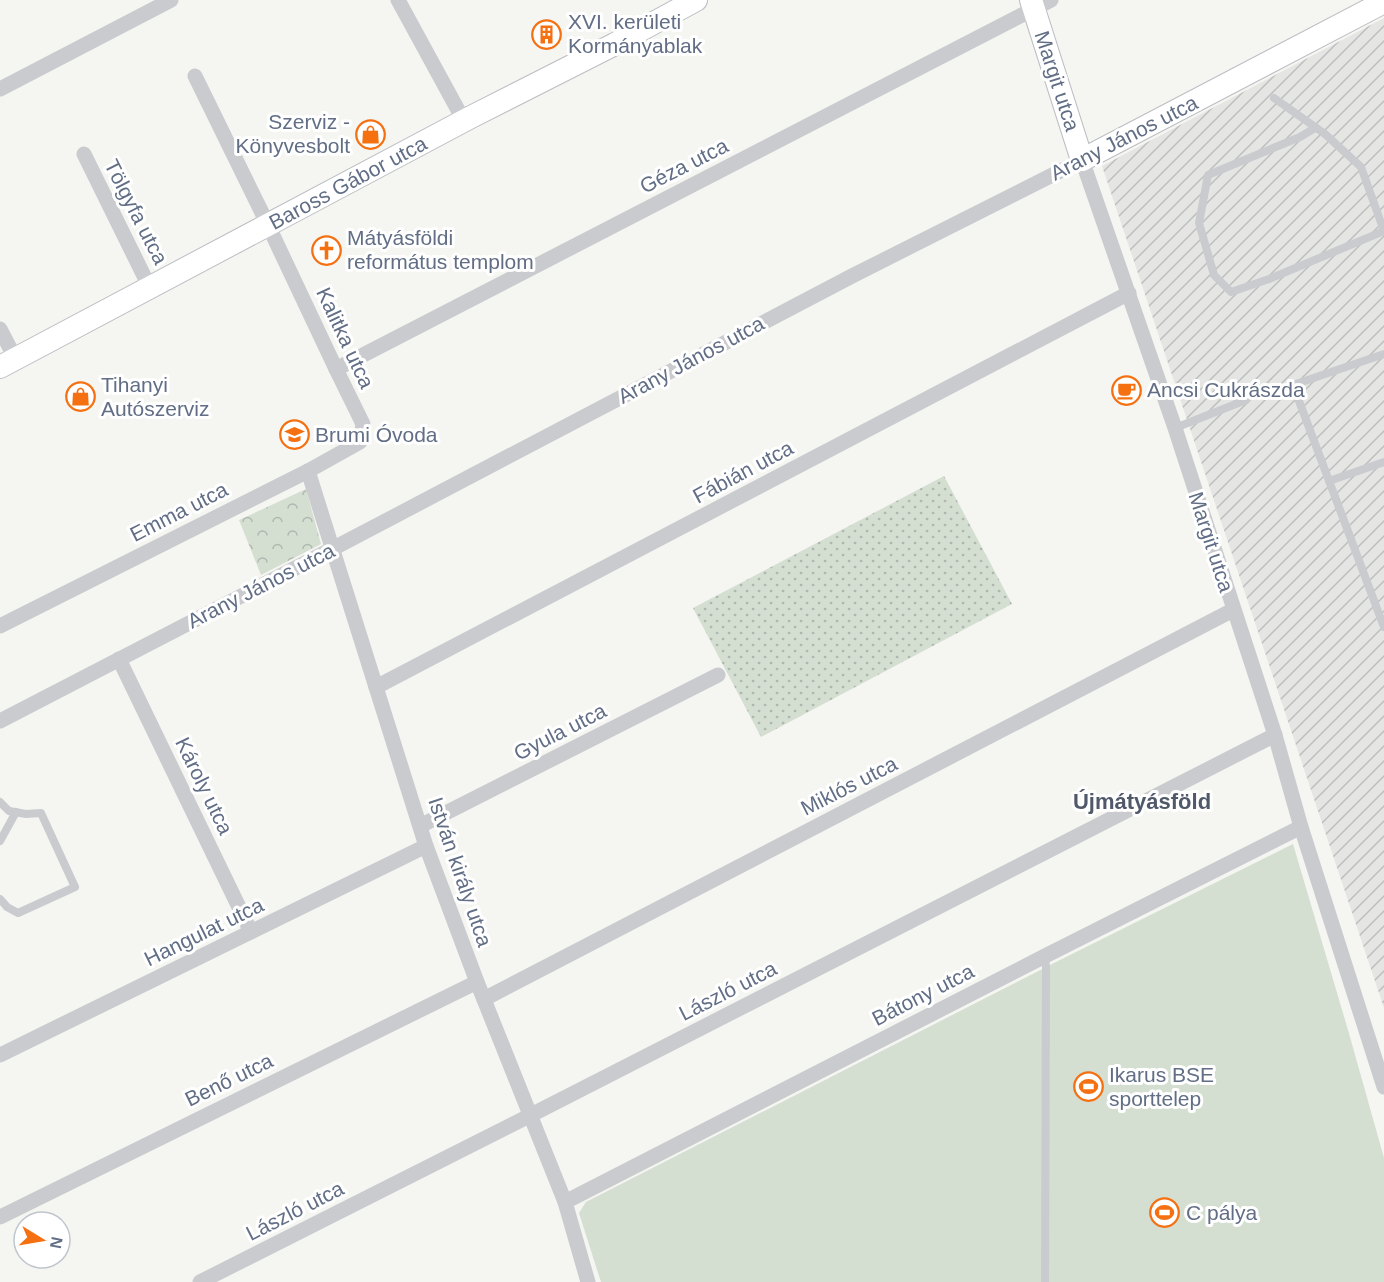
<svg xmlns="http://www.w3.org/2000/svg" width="1384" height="1282" font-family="Arial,sans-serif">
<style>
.industrial{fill:url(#industrial-furrows)}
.grass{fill:url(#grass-dots)}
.park{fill:url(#park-crowns)}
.pitch{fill:#d4ded1}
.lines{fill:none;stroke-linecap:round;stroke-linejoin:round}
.secondary-casing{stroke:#bbbec3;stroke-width:24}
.lane{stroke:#c9cbcf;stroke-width:8}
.street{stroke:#c9cbcf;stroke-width:15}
.secondary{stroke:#fff;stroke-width:22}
.labels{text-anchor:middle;stroke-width:6;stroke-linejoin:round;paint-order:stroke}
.poi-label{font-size:21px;fill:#616e85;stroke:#fff;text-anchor:start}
.street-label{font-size:21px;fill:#616e85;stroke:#fff}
.neighbourhood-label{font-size:22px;font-weight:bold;fill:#505969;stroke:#fff}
</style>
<defs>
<pattern id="industrial-furrows" width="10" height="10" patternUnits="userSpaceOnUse" patternTransform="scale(1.5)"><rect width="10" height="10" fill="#e5e6e4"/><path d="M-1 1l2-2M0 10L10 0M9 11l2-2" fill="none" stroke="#bdbfbe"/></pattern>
<pattern id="grass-dots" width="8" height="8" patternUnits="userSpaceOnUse" patternTransform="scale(1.5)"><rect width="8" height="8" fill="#d4ded1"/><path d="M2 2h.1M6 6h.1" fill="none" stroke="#afb8af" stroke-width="1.8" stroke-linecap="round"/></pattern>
<pattern id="park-crowns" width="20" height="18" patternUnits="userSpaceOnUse" patternTransform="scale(1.5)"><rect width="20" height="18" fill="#d4ded1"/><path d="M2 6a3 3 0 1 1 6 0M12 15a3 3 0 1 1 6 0" fill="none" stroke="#afb8af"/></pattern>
</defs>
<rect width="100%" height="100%" fill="#f5f5f1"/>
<!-- industrial -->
<polygon class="industrial" points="1384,18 1384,1008 1102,166"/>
<!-- grass -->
<polygon class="grass" points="944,476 1012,604 761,737 693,608"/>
<!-- park -->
<polygon class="park" points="306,489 321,544 261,575 239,520"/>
<!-- pitch -->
<polygon class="pitch" points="1293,844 1348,1030 1384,1158 1384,1282 601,1282 579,1213 586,1202 1058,961"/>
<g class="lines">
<defs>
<g id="secondary">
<polyline points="1031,0 1082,160 1384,2"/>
<polyline points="0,367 471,117 615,44 696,0"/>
</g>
</defs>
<!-- secondary casing -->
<use href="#secondary" class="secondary-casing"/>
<!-- lane -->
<g class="lane">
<polyline points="1274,98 1325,134 1361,167 1384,231 1269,279 1231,292 1214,275 1199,223 1208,175 1300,137 1315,128"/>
<polyline points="1384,354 1293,385 1384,627"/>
<polyline points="1175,428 1246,400"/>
<polyline points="1329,481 1384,462"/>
<polyline points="0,802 9,811 26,814 41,813 75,887 18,913 7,907 0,899"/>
<polyline points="0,841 16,812"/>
<polyline points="1045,957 1046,967 1045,1282"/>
</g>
<!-- street -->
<g class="street">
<polyline points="398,0 464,121"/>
<polyline points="0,89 171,0"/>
<polyline points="84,154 150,288"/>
<polyline points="0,329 15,358"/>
<polyline points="336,369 1051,0"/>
<polyline points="308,471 426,846 477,982 565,1202 588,1282"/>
<polyline points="0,626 308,471 360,442 363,424 336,369 268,225 195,76"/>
<polyline points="119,659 251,932"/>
<polyline points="376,687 1129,293"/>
<polyline points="0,721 334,548 852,276 1082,160 1175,428 1275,735 1301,827 1384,1087"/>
<polyline points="420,826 718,675"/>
<polyline points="484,999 1233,610"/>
<polyline points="0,1055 426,846"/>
<polyline points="565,1202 1045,956 1301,827"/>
<polyline points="0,1217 477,982"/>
<polyline points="200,1282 531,1115 1275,735"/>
</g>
<!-- secondary -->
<use href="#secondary" class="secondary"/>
</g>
<!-- icons -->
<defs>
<symbol id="building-ring" viewBox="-11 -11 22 22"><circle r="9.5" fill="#fff" stroke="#f57011" stroke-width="1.5"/><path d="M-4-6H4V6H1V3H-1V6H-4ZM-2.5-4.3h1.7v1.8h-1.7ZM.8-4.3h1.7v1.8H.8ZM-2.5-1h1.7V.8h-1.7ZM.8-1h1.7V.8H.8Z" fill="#f57011"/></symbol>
<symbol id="shop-ring" viewBox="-11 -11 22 22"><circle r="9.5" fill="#fff" stroke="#f57011" stroke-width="1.5"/><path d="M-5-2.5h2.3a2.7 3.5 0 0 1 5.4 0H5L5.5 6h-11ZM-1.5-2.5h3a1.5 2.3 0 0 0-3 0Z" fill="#f57011"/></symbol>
<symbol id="church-ring" viewBox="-11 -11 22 22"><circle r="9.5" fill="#fff" stroke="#f57011" stroke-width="1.5"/><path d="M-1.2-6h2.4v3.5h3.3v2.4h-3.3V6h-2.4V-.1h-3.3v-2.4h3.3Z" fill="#f57011"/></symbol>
<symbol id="cafe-ring" viewBox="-11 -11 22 22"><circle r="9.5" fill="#fff" stroke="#f57011" stroke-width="1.5"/><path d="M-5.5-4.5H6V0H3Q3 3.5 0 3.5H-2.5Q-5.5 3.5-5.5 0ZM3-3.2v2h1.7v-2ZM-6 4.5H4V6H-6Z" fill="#f57011"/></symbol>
<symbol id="school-ring" viewBox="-11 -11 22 22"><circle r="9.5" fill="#fff" stroke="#f57011" stroke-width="1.5"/><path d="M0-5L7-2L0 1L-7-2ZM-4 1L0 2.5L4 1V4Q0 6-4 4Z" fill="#f57011"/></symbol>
<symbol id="stadium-ring" viewBox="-11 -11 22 22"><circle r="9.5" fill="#fff" stroke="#f57011" stroke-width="1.5"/><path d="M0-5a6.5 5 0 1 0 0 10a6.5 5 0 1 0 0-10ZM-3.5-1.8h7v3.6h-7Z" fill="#f57011"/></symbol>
</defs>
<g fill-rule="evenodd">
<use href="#building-ring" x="530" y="18" width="33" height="33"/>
<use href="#shop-ring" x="354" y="118" width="33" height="33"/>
<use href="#church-ring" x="310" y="234" width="33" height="33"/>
<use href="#cafe-ring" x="1110" y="374" width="33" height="33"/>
<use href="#shop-ring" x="64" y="380" width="33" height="33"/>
<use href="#school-ring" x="278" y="418" width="33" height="33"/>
<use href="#stadium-ring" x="1072" y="1070" width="33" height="33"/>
<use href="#stadium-ring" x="1148" y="1196" width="33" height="33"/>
</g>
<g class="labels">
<!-- poi labels -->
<g class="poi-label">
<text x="568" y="29">XVI. kerületi<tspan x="568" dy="24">Kormányablak</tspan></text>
<text x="350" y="129" text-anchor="end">Szerviz -<tspan x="350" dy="24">Könyvesbolt</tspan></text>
<text x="347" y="245">Mátyásföldi<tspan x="347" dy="24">református templom</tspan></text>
<text x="101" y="392">Tihanyi<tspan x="101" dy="24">Autószerviz</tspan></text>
<text x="1147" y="397">Ancsi Cukrászda</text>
<text x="315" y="442">Brumi Óvoda</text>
<text x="1109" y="1082">Ikarus BSE<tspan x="1109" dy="24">sporttelep</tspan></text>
<text x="1186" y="1220">C pálya</text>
</g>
<!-- street labels -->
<g class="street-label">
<text transform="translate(1057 81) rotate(72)" y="7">Margit utca</text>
<text transform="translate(1124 138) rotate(-27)" y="7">Arany János utca</text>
<text transform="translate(684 166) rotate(-27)" y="7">Géza utca</text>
<text transform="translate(348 183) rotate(-28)" y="7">Baross Gábor utca</text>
<text transform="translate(136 212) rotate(63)" y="7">Tölgyfa utca</text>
<text transform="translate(345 338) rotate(65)" y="7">Kalitka utca</text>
<text transform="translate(691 360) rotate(-28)" y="7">Arany János utca</text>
<text transform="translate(743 472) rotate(-28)" y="7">Fábián utca</text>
<text transform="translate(179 512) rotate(-27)" y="7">Emma utca</text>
<text transform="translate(1211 542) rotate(72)" y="7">Margit utca</text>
<text transform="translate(261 586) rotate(-27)" y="7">Arany János utca</text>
<text transform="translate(560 732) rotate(-27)" y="7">Gyula utca</text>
<text transform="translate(204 786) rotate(64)" y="7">Károly utca</text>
<text transform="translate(849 786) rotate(-27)" y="7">Miklós utca</text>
<text transform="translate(460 872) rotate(71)" y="7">István király utca</text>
<text transform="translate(204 932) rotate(-26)" y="7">Hangulat utca</text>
<text transform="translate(728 991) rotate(-27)" y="7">László utca</text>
<text transform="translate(923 995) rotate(-27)" y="7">Bátony utca</text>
<text transform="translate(229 1080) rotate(-26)" y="7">Benő utca</text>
<text transform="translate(295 1211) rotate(-27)" y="7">László utca</text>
</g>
<!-- neighbourhood labels -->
<g class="neighbourhood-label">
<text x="1142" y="809">Újmátyásföld</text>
</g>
</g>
<!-- north arrow -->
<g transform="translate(42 1240) rotate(101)"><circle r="28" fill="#ffffff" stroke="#c0c5ce" stroke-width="1.5"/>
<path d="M0-4.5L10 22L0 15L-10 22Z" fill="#f57011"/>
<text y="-9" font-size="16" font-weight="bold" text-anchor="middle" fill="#616e85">N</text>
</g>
</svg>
